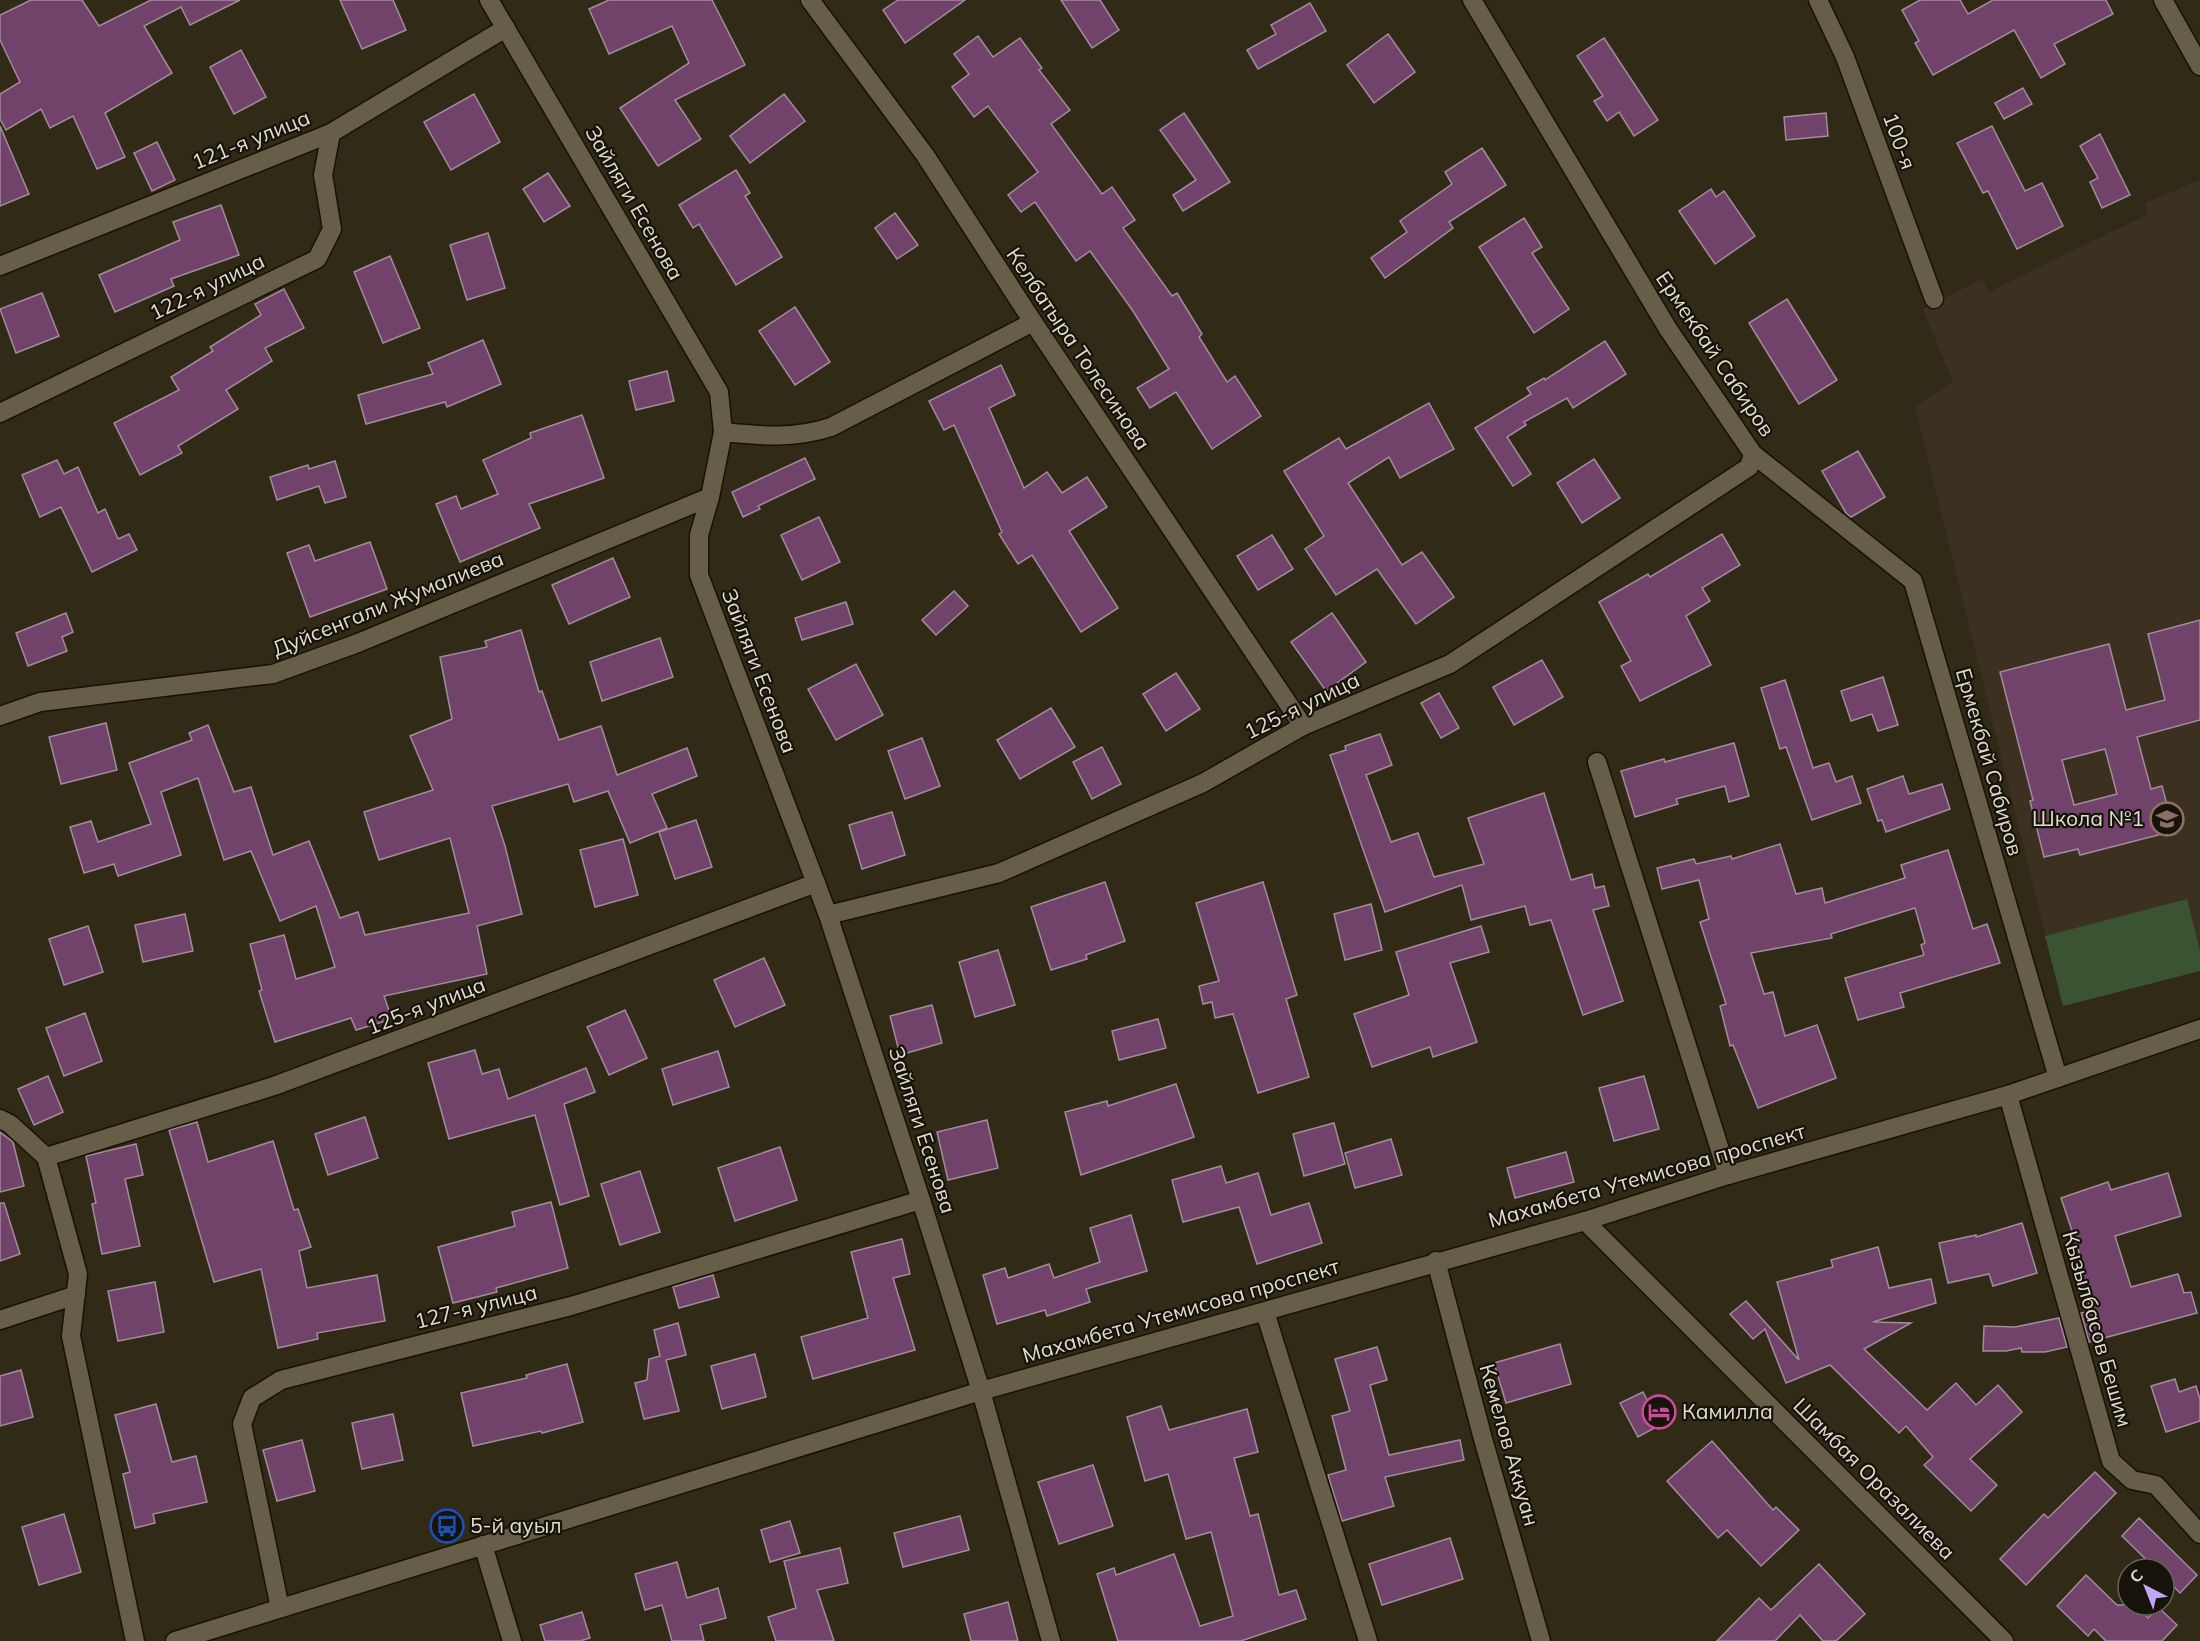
<svg xmlns="http://www.w3.org/2000/svg" width="2200" height="1641" font-family="Mulish,sans-serif">
<style>
.education{fill:#3c3021}
.green{fill:#3a5331}
.building{fill:#72436a;stroke:#a18c9c;stroke-width:1.5;fill-rule:evenodd}
.lines{fill:none;stroke-linecap:round;stroke-linejoin:round}
.minor-casing{stroke:#191202;stroke-width:21}
.minor{stroke:#665e48;stroke-width:18}
.labels{text-anchor:middle;stroke-width:4.5;stroke-linejoin:round;paint-order:stroke}
.street-label{font-size:21px;fill:#e0dccf;stroke:#16130a}
.poi-label{font-size:21px;fill:#e0dccf;stroke:#16130a;text-anchor:start}
</style>
<rect width="100%" height="100%" fill="#312a16"/>
<!-- education -->
<polygon class="education" points="2200,180 2200,971 2063,1006 1915,407 1953,382 1923,309 1982,279 1989,292 2148,214 2145,203"/>
<!-- green -->
<polygon class="green" points="2187,899 2200,951 2200,971 2063,1006 2045,936"/>
<!-- building -->
<g class="building">
<polygon points="31,0 82,0 99,26 151,0 240,0 190,25 181,7 144,26 172,73 105,113 125,157 97,169 73,116 50,128 41,109 6,130 0,119 0,94 20,82 0,40 0,15"/>
<polygon points="340,0 393,0 406,30 362,49"/>
<polygon points="609,0 712,0 745,65 675,100 701,139 658,166 620,108 689,63 672,26 609,54 589,9"/>
<polygon points="898,0 965,0 905,43 883,10"/>
<polygon points="1061,0 1100,0 1119,30 1092,48"/>
<polygon points="1920,0 1960,0 1968,14 1993,0 2106,0 2113,14 2054,44 2065,64 2041,78 2014,30 1933,75 1915,43 1919,41 1902,10"/>
<polygon points="1310,3 1326,31 1258,69 1247,50 1276,34 1271,25"/>
<polygon points="1388,34 1415,72 1374,103 1347,65"/>
<polygon points="978,36 993,57 1020,38 1042,68 1039,70 1070,110 1051,124 1102,194 1112,187 1135,220 1123,228 1172,296 1177,293 1202,334 1199,337 1227,382 1235,376 1261,416 1212,449 1176,392 1150,408 1137,388 1169,369 1133,311 1090,251 1076,261 1035,202 1021,212 1008,195 1038,172 988,106 974,117 952,87 969,74 954,54"/>
<polygon points="1604,38 1658,120 1634,136 1619,112 1607,121 1594,101 1603,96 1577,56"/>
<polygon points="241,50 266,97 234,114 210,67"/>
<polygon points="2023,88 2032,104 2004,119 1995,103"/>
<polygon points="474,94 500,142 451,170 424,122"/>
<polygon points="784,94 805,121 750,163 730,136"/>
<polygon points="1184,113 1230,182 1183,211 1173,195 1196,180 1160,130"/>
<polygon points="1826,113 1828,136 1786,140 1784,117"/>
<polygon points="0,126 29,194 0,206"/>
<polygon points="1992,126 2025,191 2042,183 2063,226 2017,249 1988,191 1983,193 1957,143"/>
<polygon points="2100,134 2130,195 2102,208 2090,182 2098,178 2080,146"/>
<polygon points="157,142 175,180 152,191 134,153"/>
<polygon points="1482,148 1506,185 1449,222 1453,228 1385,278 1371,258 1407,232 1400,221 1452,184 1445,172"/>
<polygon points="736,170 750,193 745,196 782,257 736,285 699,224 693,228 679,205"/>
<polygon points="548,173 570,206 544,222 523,189"/>
<polygon points="1711,189 1716,197 1724,191 1755,236 1715,264 1679,211"/>
<polygon points="221,205 239,255 171,279 174,286 115,312 99,275 180,240 173,222"/>
<polygon points="895,213 918,245 897,259 875,228"/>
<polygon points="1524,218 1542,247 1532,253 1569,309 1534,333 1479,247"/>
<polygon points="488,233 505,288 467,300 450,245"/>
<polygon points="390,256 420,328 383,343 354,272"/>
<polygon points="284,289 304,328 265,348 272,361 226,390 238,409 178,446 182,453 140,475 114,423 179,390 171,377 213,351 210,347 261,315 255,304"/>
<polygon points="42,293 59,336 16,353 0,309"/>
<polygon points="1787,299 1837,380 1799,404 1749,323"/>
<polygon points="795,307 830,362 795,385 759,331"/>
<polygon points="483,340 501,384 447,407 445,402 366,424 358,395 433,374 428,363"/>
<polygon points="1605,341 1626,374 1573,408 1567,398 1524,422 1526,425 1507,437 1531,474 1513,486 1475,428 1531,394 1527,388 1544,378 1545,380"/>
<polygon points="1001,365 1015,395 989,408 1024,488 1047,472 1062,493 1087,477 1107,507 1069,531 1118,608 1081,632 1032,555 1018,564 999,534 1002,532 954,425 944,430 929,401"/>
<polygon points="667,371 674,401 636,410 629,381"/>
<polygon points="1429,403 1454,449 1400,478 1389,457 1348,483 1402,565 1422,552 1454,597 1416,624 1377,569 1336,595 1305,549 1324,536 1284,471 1339,438 1346,449"/>
<polygon points="582,415 604,478 529,504 540,528 460,562 436,504 456,496 461,509 498,494 483,460 531,438 530,433"/>
<polygon points="1858,451 1885,497 1851,517 1846,513 1822,471"/>
<polygon points="805,458 815,479 758,506 760,509 743,517 732,492"/>
<polygon points="1594,459 1620,498 1582,523 1557,483"/>
<polygon points="57,460 64,474 78,467 98,513 105,509 118,539 129,534 137,550 92,572 61,507 40,517 22,475"/>
<polygon points="335,461 346,497 325,503 319,486 277,500 270,477 308,465 309,469"/>
<polygon points="819,517 840,562 802,580 781,535"/>
<polygon points="1722,534 1740,565 1702,588 1710,601 1686,616 1711,665 1640,701 1621,666 1631,661 1599,602 1648,574 1650,577"/>
<polygon points="1272,535 1293,569 1258,590 1237,556"/>
<polygon points="370,542 387,589 310,617 287,553 309,545 315,561"/>
<polygon points="613,558 630,597 569,624 552,585"/>
<polygon points="954,591 968,606 936,635 922,620"/>
<polygon points="846,602 853,624 802,640 795,618"/>
<polygon points="66,613 73,632 62,637 67,651 28,666 16,633"/>
<polygon points="1332,613 1366,662 1326,691 1291,642"/>
<path d="M 2200,620 L 2200,720 L 2137,737 L 2151,789 L 2162,786 L 2174,831 L 2080,855 L 2078,849 L 2044,857 L 2030,801 L 2033,800 L 2000,672 L 2109,644 L 2126,710 L 2165,700 L 2148,634 ZM 2105,749 L 2117,794 L 2074,805 L 2062,760 Z"/>
<polygon points="521,630 539,692 542,691 559,740 601,726 617,775 687,748 697,776 652,794 667,828 630,843 608,791 574,802 568,784 492,806 505,846 522,914 477,926 487,974 384,996 392,1019 356,1030 351,1018 275,1042 259,991 262,990 250,944 284,935 296,979 335,967 316,906 280,921 251,851 224,860 198,778 161,792 181,855 118,876 114,864 84,873 70,827 91,821 98,842 151,824 129,763 192,740 189,733 208,725 234,792 251,787 273,855 309,841 340,918 358,912 365,935 469,913 450,838 379,860 364,812 433,790 410,736 452,719 440,657 487,647 485,641"/>
<polygon points="660,638 673,677 602,701 590,662"/>
<polygon points="1542,660 1563,697 1514,725 1493,687"/>
<polygon points="856,664 883,715 836,740 808,689"/>
<polygon points="1176,673 1200,709 1166,731 1143,694"/>
<polygon points="1883,677 1898,725 1878,731 1872,714 1851,721 1841,691"/>
<polygon points="1785,680 1813,768 1829,763 1836,782 1852,776 1861,803 1812,820 1786,747 1780,749 1761,688"/>
<polygon points="1439,693 1459,728 1441,738 1421,703"/>
<polygon points="1051,708 1075,747 1020,779 997,740"/>
<polygon points="106,723 117,770 61,784 49,737"/>
<polygon points="1380,734 1392,765 1366,775 1391,842 1418,833 1434,877 1484,864 1468,818 1544,793 1571,880 1592,874 1595,888 1604,886 1609,906 1593,910 1623,1001 1583,1015 1551,920 1530,925 1525,906 1471,920 1462,885 1385,912 1330,755 1346,750 1345,746"/>
<polygon points="922,738 940,786 905,799 888,751"/>
<polygon points="1734,743 1749,796 1729,802 1725,786 1676,799 1678,804 1635,817 1621,771 1664,759 1665,762"/>
<polygon points="1102,747 1121,784 1092,799 1073,762"/>
<polygon points="1903,776 1909,794 1942,784 1950,809 1886,832 1882,820 1878,821 1867,789"/>
<polygon points="892,812 905,855 862,869 849,825"/>
<polygon points="696,820 712,867 675,879 659,832"/>
<polygon points="623,839 638,895 595,907 580,850"/>
<polygon points="1780,844 1796,894 1822,888 1825,903 1905,878 1901,865 1948,850 1973,929 1987,924 2000,963 1900,993 1904,1007 1858,1020 1845,978 1924,955 1921,945 1925,943 1915,908 1831,934 1832,938 1751,953 1764,994 1773,992 1785,1036 1817,1025 1836,1078 1758,1108 1733,1045 1730,1046 1720,1006 1726,1004 1700,922 1709,919 1699,880 1662,889 1657,868 1694,859 1696,864 1731,856 1732,859"/>
<polygon points="1105,882 1125,941 1086,955 1087,959 1051,970 1031,907"/>
<polygon points="1263,882 1297,995 1286,999 1309,1077 1258,1093 1233,1014 1215,1018 1212,1002 1203,1004 1199,986 1219,981 1196,903"/>
<polygon points="1371,904 1382,950 1345,960 1334,914"/>
<polygon points="185,914 193,951 143,962 135,925"/>
<polygon points="88,926 103,972 64,985 49,939"/>
<polygon points="1481,926 1489,952 1450,963 1477,1042 1433,1057 1430,1047 1372,1067 1354,1014 1409,995 1396,952"/>
<polygon points="998,950 1015,1005 975,1017 959,962"/>
<polygon points="764,958 785,1005 735,1027 714,980"/>
<polygon points="932,1005 942,1043 900,1055 890,1016"/>
<polygon points="625,1010 647,1058 609,1075 587,1027"/>
<polygon points="85,1013 102,1061 64,1076 46,1028"/>
<polygon points="1158,1019 1166,1048 1119,1060 1112,1031"/>
<polygon points="475,1050 482,1074 499,1069 508,1099 586,1068 595,1092 564,1104 589,1196 560,1205 535,1115 449,1139 428,1063"/>
<polygon points="718,1051 729,1087 673,1105 662,1069"/>
<polygon points="48,1076 63,1112 34,1125 18,1089"/>
<polygon points="1644,1076 1659,1129 1614,1141 1599,1088"/>
<polygon points="1176,1084 1194,1137 1081,1175 1065,1112 1107,1101 1108,1106"/>
<polygon points="365,1117 378,1158 328,1175 315,1134"/>
<polygon points="987,1120 998,1168 948,1180 937,1132"/>
<polygon points="197,1122 208,1162 273,1141 294,1210 298,1209 311,1247 299,1251 307,1288 377,1275 385,1321 317,1333 318,1339 278,1348 261,1269 214,1282 169,1130"/>
<polygon points="1334,1123 1345,1164 1304,1176 1293,1134"/>
<polygon points="0,1132 13,1142 24,1186 0,1192"/>
<polygon points="1391,1139 1402,1175 1355,1188 1345,1153"/>
<polygon points="136,1144 143,1175 125,1179 140,1246 102,1254 92,1204 96,1203 86,1156"/>
<polygon points="780,1147 797,1200 735,1221 718,1168"/>
<polygon points="1566,1152 1574,1182 1515,1198 1507,1168"/>
<polygon points="1221,1166 1226,1183 1258,1173 1271,1215 1309,1203 1322,1243 1257,1264 1239,1207 1183,1222 1172,1180"/>
<polygon points="640,1171 660,1232 620,1245 601,1184"/>
<polygon points="2168,1173 2181,1216 2115,1236 2131,1287 2178,1274 2184,1293 2191,1292 2197,1313 2089,1342 2081,1313 2091,1311 2076,1262 2082,1261 2061,1198 2108,1182 2111,1190"/>
<polygon points="551,1202 568,1268 496,1288 497,1292 453,1303 438,1247 515,1226 512,1212"/>
<polygon points="0,1203 4,1203 20,1254 0,1261"/>
<polygon points="1131,1215 1147,1271 1086,1289 1090,1302 1047,1316 1045,1310 997,1324 983,1275 1005,1268 1008,1278 1049,1264 1054,1278 1100,1262 1090,1228"/>
<polygon points="2022,1223 2037,1273 1993,1286 1989,1274 1948,1283 1939,1243 1976,1235 1976,1237"/>
<polygon points="902,1239 910,1274 893,1278 915,1350 813,1379 801,1337 868,1318 851,1252"/>
<polygon points="1878,1247 1889,1288 1931,1279 1936,1303 1873,1322 1911,1323 1864,1349 1927,1410 1956,1383 1976,1405 1998,1385 2022,1412 1970,1459 1997,1485 1971,1511 1924,1465 1933,1457 1906,1426 1899,1433 1830,1365 1786,1383 1765,1329 1753,1339 1730,1314 1746,1301 1799,1360 1777,1282 1833,1267 1831,1260"/>
<polygon points="713,1275 719,1297 679,1308 673,1287"/>
<polygon points="155,1282 164,1332 118,1341 108,1291"/>
<polygon points="2059,1318 2067,1347 2045,1352 2022,1352 2021,1348 2006,1351 1983,1351 1984,1326 2015,1327"/>
<polygon points="678,1323 686,1355 666,1360 679,1411 644,1419 635,1383 647,1380 649,1359 660,1356 654,1330"/>
<polygon points="1560,1344 1571,1384 1506,1403 1494,1363"/>
<polygon points="1377,1347 1387,1380 1370,1385 1389,1455 1460,1440 1464,1460 1385,1477 1394,1506 1342,1521 1328,1475 1346,1470 1332,1416 1350,1411 1335,1359"/>
<polygon points="755,1354 766,1397 722,1409 711,1366"/>
<polygon points="567,1364 583,1422 542,1433 541,1431 473,1446 461,1393 527,1378 526,1375"/>
<polygon points="21,1370 33,1417 0,1426 0,1376"/>
<polygon points="2175,1379 2179,1392 2196,1386 2200,1399 2200,1421 2166,1432 2151,1386"/>
<polygon points="1643,1392 1660,1425 1638,1437 1620,1403"/>
<polygon points="156,1404 172,1462 196,1456 207,1502 153,1514 155,1523 135,1528 123,1474 130,1472 115,1415"/>
<polygon points="1161,1406 1169,1430 1247,1409 1258,1452 1234,1458 1250,1516 1258,1514 1279,1595 1296,1590 1306,1619 1241,1641 1118,1641 1097,1574 1114,1568 1116,1575 1174,1554 1200,1626 1233,1616 1211,1532 1186,1539 1168,1474 1145,1481 1127,1417"/>
<polygon points="393,1414 403,1460 362,1469 352,1423"/>
<polygon points="302,1440 315,1491 277,1501 263,1450"/>
<polygon points="1712,1441 1773,1510 1776,1507 1799,1530 1761,1566 1727,1530 1718,1538 1667,1481"/>
<polygon points="1093,1465 1113,1526 1059,1544 1038,1482"/>
<polygon points="2095,1472 2116,1493 2026,1585 2000,1559 2044,1514 2048,1518"/>
<polygon points="64,1514 81,1572 39,1585 22,1527"/>
<polygon points="960,1516 969,1550 903,1567 894,1533"/>
<polygon points="2139,1518 2197,1575 2180,1593 2164,1577 2164,1569 2156,1569 2122,1536"/>
<polygon points="790,1521 800,1553 770,1562 761,1530"/>
<polygon points="1450,1538 1463,1579 1382,1605 1369,1564"/>
<polygon points="840,1548 848,1583 817,1590 834,1641 776,1641 768,1617 796,1608 784,1561"/>
<polygon points="677,1562 687,1598 718,1588 726,1618 700,1625 704,1641 672,1641 662,1605 645,1610 635,1574"/>
<polygon points="1819,1564 1865,1614 1836,1641 1823,1641 1800,1615 1775,1641 1717,1641 1759,1598 1771,1610"/>
<polygon points="2086,1575 2117,1605 2134,1605 2148,1618 2158,1607 2177,1625 2162,1641 2106,1641 2094,1629 2088,1636 2057,1606"/>
<polygon points="1008,1602 1018,1641 971,1641 964,1614"/>
<polygon points="582,1612 590,1638 580,1641 545,1641 540,1625"/>
</g>
<g class="lines">
<defs>
<g id="minor">
<polyline points="489,0 719,392 723,432 710,497 699,535 699,575 828,915 921,1200 981,1391 1051,1641"/>
<polyline points="810,0 925,155 1033,322 1303,726"/>
<polyline points="1472,0 1668,329 1753,454 1913,581 2058,1078"/>
<polyline points="1818,0 1845,57 1934,299"/>
<polyline points="2163,0 2200,66"/>
<polyline points="0,266 331,133 506,28"/>
<polyline points="0,413 317,259 332,229 323,175 331,133"/>
<path d="M 723,432 C 762,436 794,439 831,427 L 1033,322"/>
<polyline points="0,716 40,702 273,674 358,643 710,497"/>
<polyline points="1597,762 1728,1175"/>
<polyline points="828,915 999,873 1203,783 1303,726 1450,664 1749,467 1753,454"/>
<polyline points="2008,1095 2111,1461 2132,1480 2156,1485 2200,1534"/>
<polyline points="0,1119 10,1124 46,1157"/>
<polyline points="46,1157 274,1086 816,883"/>
<polyline points="46,1157 78,1274 71,1336 135,1641"/>
<polyline points="1585,1221 2004,1641"/>
<polyline points="1436,1261 1483,1439 1541,1641"/>
<polyline points="1265,1312 1368,1641"/>
<polyline points="0,1320 76,1295"/>
<polyline points="483,1545 512,1641"/>
<polyline points="280,1608 242,1424 252,1398 281,1380 571,1306 921,1200"/>
<polyline points="175,1641 981,1391 1585,1221 1728,1175 2008,1095 2200,1029"/>
</g>
</defs>
<!-- minor casing -->
<use href="#minor" class="minor-casing"/>
<!-- minor -->
<use href="#minor" class="minor"/>
</g>
<!-- icons -->
<defs>
<symbol id="school-ring" viewBox="-11 -11 22 22"><circle r="9.5" fill="#16130a" stroke="#8d6e63" stroke-width="1.5"/><path d="M0-5L7-2L0 1L-7-2ZM-4 1L0 2.5L4 1V4Q0 6-4 4Z" fill="#8d6e63"/></symbol>
<symbol id="hotel-ring" viewBox="-11 -11 22 22"><circle r="9.5" fill="#16130a" stroke="#d1479c" stroke-width="1.5"/><path d="M-6-4.5h1.5V1H6V5H4.5V3h-9V5H-6ZM-4 0a1.8 1.8 0 1 1 3.6 0ZM.5 0V-2.5h3Q6-2.5 6 0Z" fill="#d1479c"/></symbol>
<symbol id="bus-ring" viewBox="-11 -11 22 22"><circle r="9.5" fill="#16130a" stroke="#1a4fb4" stroke-width="1.5"/><path d="M-5-6H5V4H4V6H2V4H-2V6H-4V4H-5ZM-3.5-4V0h7V-4ZM-3.5 1.2v1.5H-2V1.2ZM2 1.2v1.5H3.5V1.2Z" fill="#1a4fb4"/></symbol>
</defs>
<g fill-rule="evenodd">
<use href="#school-ring" x="2148" y="800" width="38" height="38"/>
<use href="#hotel-ring" x="1640" y="1393" width="38" height="38"/>
<use href="#bus-ring" x="428" y="1507" width="38" height="38"/>
</g>
<g class="labels">
<!-- street labels -->
<g class="street-label">
<text transform="translate(251 140) rotate(-22)" y="7">121-я улица</text>
<text transform="translate(1899 141) rotate(70)" y="7">100-я</text>
<text transform="translate(634 203) rotate(60)" y="7">Зайляги Есенова</text>
<text transform="translate(207 287) rotate(-26)" y="7">122-я улица</text>
<text transform="translate(1078 349) rotate(56)" y="7">Келбатыра Толесинова</text>
<text transform="translate(1715 354) rotate(56)" y="7">Ермекбай Сабиров</text>
<text transform="translate(388 604) rotate(-22)" y="7">Дуйсенгали Жумалиева</text>
<text transform="translate(759 671) rotate(69)" y="7">Зайляги Есенова</text>
<text transform="translate(1302 706) rotate(-26)" y="7">125-я улица</text>
<text transform="translate(1989 762) rotate(74)" y="7">Ермекбай Сабиров</text>
<text transform="translate(426 1006) rotate(-21)" y="7">125-я улица</text>
<text transform="translate(922 1130) rotate(72)" y="7">Зайляги Есенова</text>
<text transform="translate(1647 1176) rotate(-16)" y="7">Махамбета Утемисова проспект</text>
<text transform="translate(476 1307) rotate(-14)" y="7">127-я улица</text>
<text transform="translate(1181 1311) rotate(-16)" y="7">Махамбета Утемисова проспект</text>
<text transform="translate(2097 1329) rotate(74)" y="7">Кызылбасов Бешим</text>
<text transform="translate(1509 1445) rotate(74)" y="7">Кемелов Аккуан</text>
<text transform="translate(1874 1479) rotate(45)" y="7">Шамбая Оразалиева</text>
</g>
<!-- poi labels -->
<g class="poi-label">
<text x="2144" y="826" text-anchor="end">Школа №1</text>
<text x="1682" y="1419">Камилла</text>
<text x="470" y="1533">5-й ауыл</text>
</g>
</g>
<!-- north arrow -->
<g transform="translate(2146 1587) rotate(318)"><circle r="28" fill="#16130a" stroke="#676359" stroke-width="1.5"/>
<path d="M0-4.5L10 22L0 15L-10 22Z" fill="#bda9f5"/>
<text y="-9" font-size="16" font-weight="bold" text-anchor="middle" fill="#e0dccf">С</text>
</g>
</svg>
